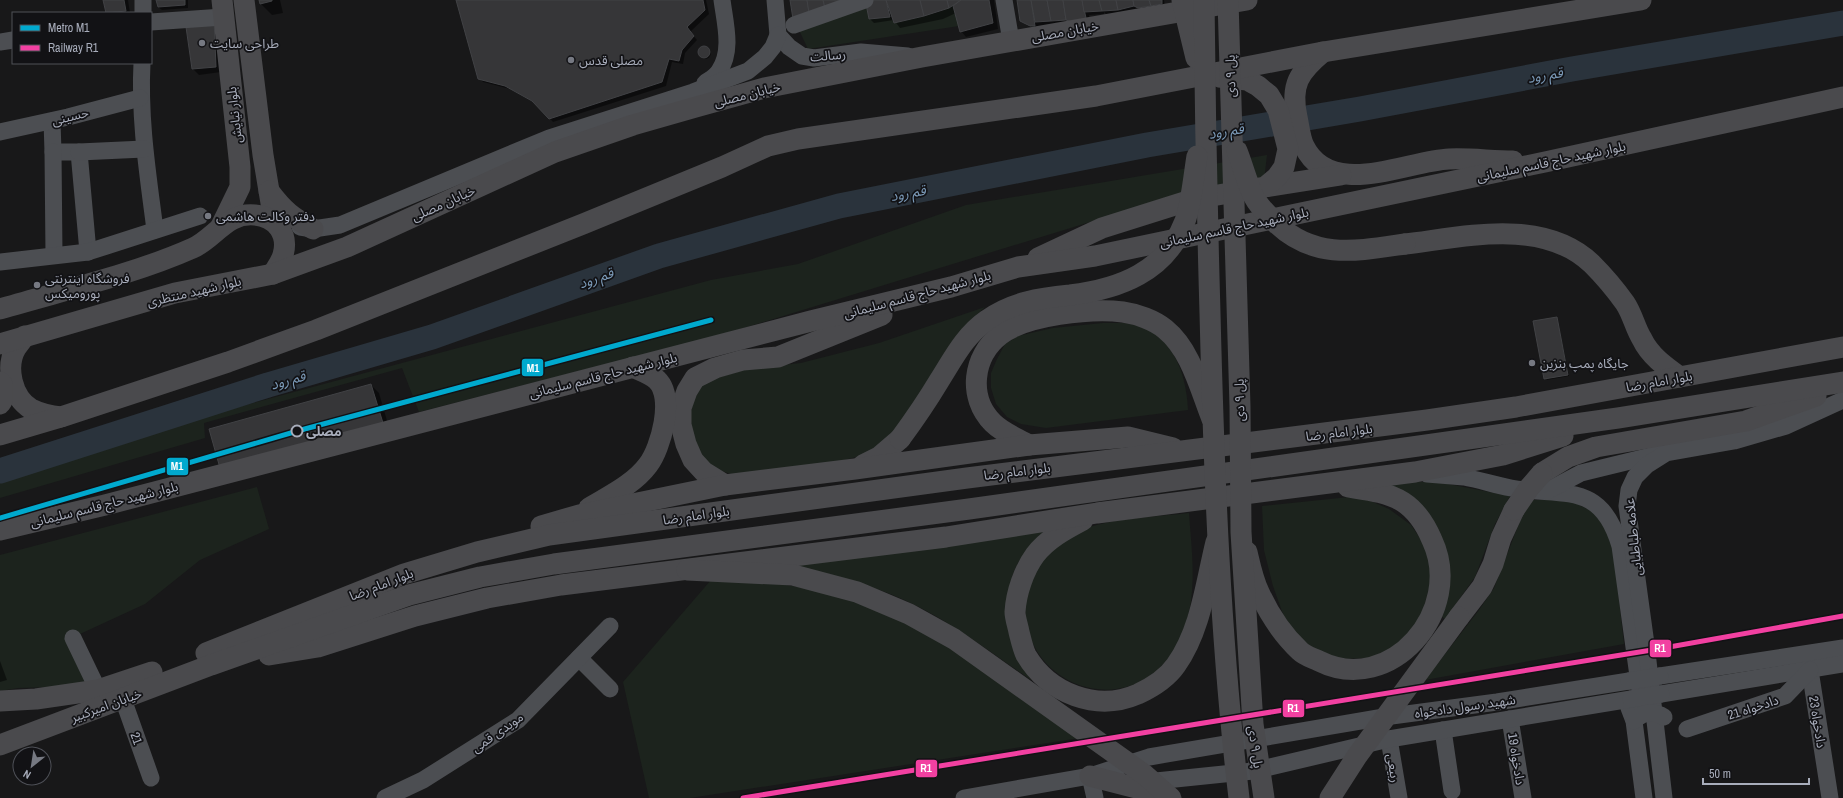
<svg xmlns="http://www.w3.org/2000/svg" width="1843" height="798" font-family="'Archivo Narrow','Noto Sans Arabic',sans-serif">
<style>
.green{fill:#1c231d}
.shadow{fill:#0007}
.lines{fill:none;stroke-linecap:round;stroke-linejoin:round}
.river{stroke:#2a333c;stroke-width:25}
.building{fill:#363638;stroke:#414245}
.minor{stroke:#4c4e52;stroke-width:17}
.major{stroke:#4a4a4d;stroke-width:21}
.rail{stroke:#4c4e51;stroke-width:3;stroke-dasharray:5 4;stroke-linecap:butt}
.minor-bridge{stroke:#4c4e52;stroke-width:17}
.major-bridge{stroke:#4a4a4d;stroke-width:21}
.rail-1-casing{stroke:#121215;stroke-width:8}
.rail-1{stroke:#f240a1;stroke-width:5}
.metro-1-casing{stroke:#121215;stroke-width:8}
.metro-1{stroke:#00a9ce;stroke-width:5}
.poi-dot{fill:#767982;stroke:#121215;stroke-width:1.5}
.stop-dot{fill:#121215;stroke:#a8adbb;stroke-width:2}
.labels{text-anchor:middle;stroke-width:3.5;stroke-linejoin:round;paint-order:stroke}
.street-label{font-size:13px;fill:#a8adbb;stroke:#121215}
.poi-label{font-size:13px;fill:#a8adbb;stroke:#121215;text-anchor:start}
.stop-label{font-size:13px;font-weight:bold;fill:#a8adbb;stroke:#121215;text-anchor:start}
.water-label{font-size:14px;font-style:italic;fill:#7c9bb9;stroke:#121215}
.line-badge{stroke:#121215;stroke-width:1.5}
.badge-label{font-size:11px;text-anchor:middle;font-weight:bold;fill:#fff}
</style>
<rect width="100%" height="100%" fill="#181819"/>
<!-- green -->
<g class="green">
<polygon points="866,4 869,19 890,17 894,23 937,13 953,6 959,26 808,49 799,30"/>
<polygon points="1267,155 1264,181 1178,195 721,335 419,412 402,368 204,423 205,438 0,498 0,475 182,422 711,280 798,264 966,205"/>
<path d="M 985,307 L 965,326 L 891,438 L 864,455 L 833,463 L 735,475 C 700,466 701,457 687,427 L 698,384 L 746,369 L 801,363 L 879,343 Z"/>
<path d="M 1103,323 C 1110,323 1118,323 1125,323 C 1171,329 1186,370 1188,410 L 1046,428 L 1021,424 L 1007,417 L 996,404 L 991,388 L 991,373 L 997,359 L 1005,344 L 1018,336 L 1053,328 Z"/>
<polygon points="1414,482 1438,482 1510,496 1495,524 1475,577 1445,619 1441,616 1448,570 1386,484"/>
<polygon points="257,487 269,529 200,560 145,604 67,640 87,686 18,688 0,691 0,555"/>
<polygon points="1359,496 1389,509 1411,525 1428,550 1433,573 1421,618 1412,633 1394,647 1374,658 1334,659 1300,640 1284,617 1273,586 1264,550 1262,506"/>
<polygon points="1532,500 1569,500 1596,513 1606,527 1613,546 1624,644 1425,680 1479,610 1494,588 1520,521"/>
<path d="M 1189,513 C 1191,542 1195,572 1191,601 C 1187,627 1176,655 1155,672 C 1109,710 1039,683 1027,626 C 1024,612 1025,598 1029,585 C 1036,563 1051,546 1071,535 C 1100,518 1155,517 1189,513 Z"/>
<path d="M 1055,525 C 1045,535 1031,545 1022,557 C 1016,564 1012,576 1010,585 C 1000,623 1012,648 1031,680 C 999,658 967,634 932,614 C 888,589 838,575 788,565 Z"/>
<path d="M 711,580 C 759,581 809,585 855,600 C 938,629 1009,688 1080,738 L 690,798 L 649,798 L 623,682 Z"/>
</g>
<!-- shadow -->
<g class="shadow">
<polygon points="104,0 128,0 130,13 107,13"/>
<polygon points="157,0 188,0 188,8 162,10 158,7"/>
<polygon points="260,0 280,0 283,13 272,15 261,4"/>
<polygon points="457,0 706,0 709,14 690,32 697,40 685,53 683,64 672,62 666,86 553,122 537,104 510,89 483,82 479,78"/>
<polygon points="878,0 994,0 998,29 966,37 961,31 956,13 943,19 900,28 894,20 874,23 870,19 867,4"/>
<polygon points="1018,0 1164,0 1165,8 1108,16 1104,12 1104,14 1089,15 1091,24 1038,26 1038,29 1034,30 1021,21"/>
<polygon points="186,21 219,25 221,72 199,75 193,69"/>
<circle cx="705" cy="53" r="6"/>
<polygon points="1557,318 1569,376 1547,380 1534,322"/>
<polygon points="371,385 379,393 390,431 228,475"/>
<polygon points="0,661 7,680 0,682"/>
</g>
<g class="lines">
<!-- river -->
<polyline class="river" points="0,471 268,385 432,337 659,256 839,206 1147,145 1360,109 1572,69 1843,23"/>
</g>
<!-- building -->
<g class="building">
<polygon points="103,0 124,0 126,11 106,13"/>
<polygon points="156,0 185,0 185,5 158,7"/>
<polygon points="259,0 272,0 272,1 260,4"/>
<polygon points="456,0 703,0 705,10 687,27 694,36 682,50 679,61 669,59 662,82 549,119 532,101 505,86 478,79"/>
<polygon points="790,0 807,0 809,13 793,19"/>
<polygon points="807,0 823,0 825,8 809,13"/>
<polygon points="823,0 843,0 825,8"/>
<polygon points="875,0 886,0 890,17 869,19 866,4"/>
<polygon points="886,0 920,0 924,16 894,23"/>
<polygon points="920,0 947,0 949,8 924,16"/>
<polygon points="947,0 961,0 949,8"/>
<polygon points="961,0 989,0 993,23 960,32 953,6"/>
<polygon points="1017,0 1031,0 1035,26 1030,26 1020,21"/>
<polygon points="1031,0 1047,0 1051,21 1035,22"/>
<polygon points="1047,0 1063,0 1066,20 1051,21"/>
<polygon points="1063,0 1082,0 1086,18 1071,22 1066,20"/>
<polygon points="1082,0 1099,0 1102,11 1084,12"/>
<polygon points="1099,0 1116,0 1118,10 1102,11"/>
<polygon points="1116,0 1133,0 1134,6 1118,10"/>
<polygon points="1133,0 1149,0 1151,6 1138,8 1134,6"/>
<polygon points="1149,0 1162,0 1162,4 1151,6"/>
<polygon points="214,19 216,67 192,69 185,20"/>
<circle cx="704" cy="52" r="6"/>
<polygon points="1557,317 1568,375 1544,379 1533,321"/>
<polygon points="371,384 383,423 220,468 209,429"/>
</g>
<g class="lines">
<!-- minor -->
<g class="minor">
<polyline points="775,0 778,35 789,47 802,56 814,58 861,52 908,56"/>
<polyline points="1004,0 1011,41"/>
<polyline points="143,13 143,0"/>
<polyline points="151,22 223,17"/>
<polyline points="794,25 865,0"/>
<polyline points="0,42 13,40"/>
<path d="M 142,63 C 139,119 148,175 155,230"/>
<path d="M 705,83 C 709,80 716,76 719,71 C 733,51 725,23 722,0"/>
<polyline points="52,121 53,152 79,152 88,252"/>
<polyline points="0,132 68,117 140,98"/>
<polyline points="53,152 54,255"/>
<polyline points="79,152 144,149"/>
<polyline points="300,227 313,229 340,225 549,138 693,92 748,71 765,57 773,47 778,35"/>
<polyline points="0,262 88,252 200,216"/>
<path d="M 1427,474 C 1440,475 1452,476 1464,477 C 1480,480 1495,485 1511,488 C 1565,497 1601,481 1620,546 L 1643,712"/>
<polyline points="1547,491 1581,473 1659,454"/>
<polyline points="73,638 98,690"/>
<polyline points="579,658 610,689"/>
<polyline points="1810,670 1830,798"/>
<polyline points="1660,676 1843,648"/>
<polyline points="1661,694 1843,664"/>
<polyline points="123,699 151,778"/>
<polyline points="1629,708 1634,721 1644,798"/>
<polyline points="1510,719 1523,798"/>
<polyline points="1687,729 1785,696 1810,670"/>
<polyline points="1443,730 1452,791"/>
<polyline points="1389,739 1399,798"/>
<polyline points="1090,776 1095,798"/>
<polyline points="1144,780 1156,781 1253,771 1389,739 1631,699"/>
<polyline points="385,798 423,780 518,720 610,626"/>
<polyline points="964,798 1090,776 1149,757 1384,717 1497,702 1629,681"/>
<polyline points="1664,798 1646,644 1627,506 1629,490 1635,477 1647,465 1666,453 1734,441 1786,426 1843,400"/>
</g>
<!-- major -->
<g class="major">
<polyline points="244,0 263,155 274,221"/>
<path d="M 1323,52 C 1299,72 1290,85 1297,117 C 1299,126 1300,138 1304,146 C 1330,200 1406,161 1449,159 C 1470,158 1492,161 1513,161"/>
<polyline points="1265,187 1341,175"/>
<path d="M 269,191 C 284,211 292,217 313,229"/>
<polyline points="221,226 240,187 240,167 222,0"/>
<path d="M 1405,244 C 1464,237 1543,217 1592,264 C 1604,276 1615,289 1625,303 C 1633,315 1635,328 1642,339 C 1650,356 1666,367 1680,377"/>
<polyline points="1038,258 1102,228 1194,199 1265,187 1277,177 1284,167 1288,149 1278,110 1269,95 1258,86 1247,80 1219,77"/>
<path d="M 0,309 C 64,290 132,275 193,248 C 215,238 227,212 255,215 C 276,217 289,234 283,255 C 281,262 276,268 273,274"/>
<path d="M 25,336 C 22,340 19,344 16,348 C 5,367 12,397 31,409 C 41,414 50,416 61,417"/>
<polyline points="0,344 175,293 273,274 347,247 555,152 633,125 696,107 764,88 922,57 1247,0"/>
<polyline points="0,382 2,384 2,401 0,404"/>
<polyline points="0,435 61,417 228,362 316,330 583,224 722,167 768,146 798,139 1096,96 1323,52 1641,0"/>
<path d="M 1029,445 C 1017,438 1003,433 993,423 C 967,397 973,356 1000,335 C 1025,315 1092,308 1123,312 C 1137,314 1154,320 1165,329 C 1191,350 1200,389 1212,419"/>
<polyline points="863,465 879,457 900,439"/>
<polyline points="1542,473 1568,457 1596,447 1746,421 1816,396"/>
<polyline points="725,485 704,472 693,460 686,444 681,425 681,408 687,391 695,378 715,368 743,360 778,357 882,315"/>
<path d="M 589,508 C 609,496 634,484 648,465 C 661,448 675,397 657,380 C 651,374 641,371 633,367"/>
<path d="M 1083,520 C 1066,529 1047,539 1035,555 C 1024,570 1016,593 1015,612 C 1015,618 1018,626 1019,632 C 1021,640 1023,649 1026,655 C 1049,694 1097,712 1138,694 C 1153,687 1167,678 1176,665 C 1201,630 1206,582 1216,542"/>
<polyline points="541,526 579,515 725,485 855,469 1029,445 1128,437 1173,448"/>
<polyline points="0,530 105,505 811,321 951,287 1018,267 1095,256 1545,162 1843,97"/>
<path d="M 1247,552 C 1250,565 1253,580 1259,592 C 1269,614 1283,635 1300,651 C 1305,656 1313,658 1319,661 C 1391,697 1465,610 1432,540 C 1426,526 1417,511 1403,502 C 1387,492 1367,490 1348,487"/>
<polyline points="1459,617 1482,587 1493,564 1501,538 1514,510"/>
<polyline points="206,653 404,574 477,552 549,535 967,478 1427,420 1516,407 1843,347"/>
<polyline points="269,655 318,647 415,616 487,598 561,585 946,537 1097,513 1415,472 1503,455 1563,436"/>
<polyline points="0,701 36,699 98,690 152,672"/>
<polyline points="0,745 211,665 409,595 480,577 554,564 969,509 1618,418 1843,382"/>
<polyline points="1090,776 1148,791 1157,798"/>
</g>
<!-- rail -->
<polyline class="rail" points="0,518 301,430 711,320"/>
<!-- minor-bridge -->
<g class="minor-bridge">
<polyline points="1629,681 1660,676"/>
<polyline points="1631,699 1661,694"/>
<path d="M 1634,721 C 1643,712 1653,710 1664,717"/>
</g>
<!-- major-bridge -->
<g class="major-bridge">
<polyline points="1182,0 1196,58"/>
<path d="M 1204,0 C 1205,104 1207,209 1210,313 C 1214,475 1220,637 1239,798"/>
<polyline points="1228,0 1240,406 1241,532 1253,724 1264,798"/>
<path d="M 1237,151 C 1243,166 1247,183 1254,197 C 1259,207 1268,215 1276,223 C 1314,260 1357,251 1405,244"/>
<path d="M 900,439 C 914,420 927,401 939,381 C 953,359 965,335 987,320 C 1012,302 1040,298 1070,295 C 1119,289 1166,272 1185,221 C 1191,206 1194,174 1197,156"/>
<polyline points="1514,510 1529,488 1542,473"/>
<polyline points="687,570 793,575 857,592 909,614 954,639 1145,775 1171,798"/>
<polyline points="1330,798 1357,756 1459,617"/>
</g>
<defs>
<polyline id="rail-1" points="743,798 1658,649 1843,616"/>
</defs>
<!-- rail-1 casing -->
<use href="#rail-1" class="rail-1-casing"/>
<!-- rail-1 -->
<use href="#rail-1" class="rail-1"/>
<defs>
<polyline id="metro-1" points="0,518 301,430 711,320"/>
</defs>
<!-- metro-1 casing -->
<use href="#metro-1" class="metro-1-casing"/>
<!-- metro-1 -->
<use href="#metro-1" class="metro-1"/>
</g>
<!-- markers -->
<g class="poi-dot">
<circle cx="202" cy="43" r="4"/>
<circle cx="571" cy="60" r="4"/>
<circle cx="208" cy="216" r="4"/>
<circle cx="37" cy="285" r="4"/>
<circle cx="1532" cy="363" r="4"/>
</g>
<circle class="stop-dot" cx="297" cy="431" r="5.5"/>
<g class="labels">
<!-- street labels -->
<g class="street-label">
<text transform="translate(1065 31) rotate(-10)" y="5">خیابان مصلی</text>
<text transform="translate(828 55) rotate(-5)" y="5">رسالت</text>
<text transform="translate(1230 76) rotate(-91)" y="5">پل ۹ دی</text>
<text transform="translate(747 94) rotate(-14)" y="5">خیابان مصلی</text>
<text transform="translate(234 115) rotate(-96)" y="5">بلوار نیایش</text>
<text transform="translate(70 116) rotate(-14)" y="5">حسینی</text>
<text transform="translate(1551 161) rotate(-12)" y="5">بلوار شهید حاج قاسم سلیمانی</text>
<text transform="translate(443 203) rotate(-24)" y="5">خیابان مصلی</text>
<text transform="translate(1234 227) rotate(-12)" y="5">بلوار شهید حاج قاسم سلیمانی</text>
<text transform="translate(194 291) rotate(-13)" y="5">بلوار شهید منتظری</text>
<text transform="translate(917 294) rotate(-15)" y="5">بلوار شهید حاج قاسم سلیمانی</text>
<text transform="translate(603 375) rotate(-14)" y="5">بلوار شهید حاج قاسم سلیمانی</text>
<text transform="translate(1659 381) rotate(-10)" y="5">بلوار امام رضا</text>
<text transform="translate(1239 400) rotate(-91)" y="5">پل ۹ دی</text>
<text transform="translate(1339 432) rotate(-7)" y="5">بلوار امام رضا</text>
<text transform="translate(1017 471) rotate(-7)" y="5">بلوار امام رضا</text>
<text transform="translate(104 504) rotate(-14)" y="5">بلوار شهید حاج قاسم سلیمانی</text>
<text transform="translate(696 515) rotate(-8)" y="5">بلوار امام رضا</text>
<text transform="translate(1633 537) rotate(-96)" y="5">علامه طباطبایی</text>
<text transform="translate(381 584) rotate(-21)" y="5">بلوار امام رضا</text>
<text transform="translate(106 705) rotate(-20)" y="5">خیابان امیرکبیر</text>
<text transform="translate(1465 706) rotate(-8)" y="5">شهید رسول دادخواه</text>
<text transform="translate(1753 707) rotate(-18)" y="5">دادخواه 21</text>
<text transform="translate(1818 722) rotate(81)" y="5">دادخواه 23</text>
<text transform="translate(497 732) rotate(-35)" y="5">مویدی قمی</text>
<text transform="translate(137 738) rotate(70)" y="5">21</text>
<text transform="translate(1256 747) rotate(82)" y="5">پل ۹ دی</text>
<text transform="translate(1517 759) rotate(81)" y="5">دادخواه 19</text>
<text transform="translate(1394 768) rotate(81)" y="5">ربیعی</text>
</g>
<!-- poi labels -->
<g class="poi-label">
<text x="210" y="48">طراحی سایت</text>
<text x="579" y="65">مصلی قدس</text>
<text x="216" y="221">دفتر وکالت هاشمی</text>
<text x="45" y="283">فروشگاه اینترنتی<tspan x="45" dy="15">پورومیکس</tspan></text>
<text x="1540" y="368">جایگاه پمپ بنزین</text>
</g>
<!-- stop labels -->
<g class="stop-label">
<text x="306" y="436">مصلی</text>
</g>
<!-- water labels -->
<g class="water-label">
<text transform="translate(1545 75) rotate(-10)" y="5">قم رود</text>
<text transform="translate(1226 131) rotate(-10)" y="5">قم رود</text>
<text transform="translate(908 193) rotate(-11)" y="5">قم رود</text>
<text transform="translate(596 278) rotate(-20)" y="5">قم رود</text>
<text transform="translate(288 380) rotate(-16)" y="5">قم رود</text>
</g>
</g>
<g class="line-badge">
<rect x="521" y="358" width="23" height="19" rx="4" fill="#00a9ce"/>
<rect x="166" y="457" width="23" height="19" rx="4" fill="#00a9ce"/>
<rect x="1649" y="639" width="23" height="19" rx="4" fill="#f240a1"/>
<rect x="1282" y="699" width="23" height="19" rx="4" fill="#f240a1"/>
<rect x="915" y="759" width="23" height="19" rx="4" fill="#f240a1"/>
</g>
<g class="badge-label">
<text x="533" y="372">M1</text>
<text x="177" y="470">M1</text>
<text x="1660" y="652">R1</text>
<text x="1293" y="712">R1</text>
<text x="926" y="772">R1</text>
</g>
<!-- legend -->
<rect x="12" y="12" width="140" height="52" fill="#121215" stroke="#4e5057"/>
<rect x="20" y="25" width="20" height="6" fill="#00a9ce" stroke="#4e5057"/>
<text x="48" y="32" font-size="12" fill="#a8adbb">Metro M1</text>
<rect x="20" y="45" width="20" height="6" fill="#f240a1" stroke="#4e5057"/>
<text x="48" y="52" font-size="12" fill="#a8adbb">Railway R1</text>
<!-- north arrow -->
<g transform="translate(32 766) rotate(210)"><circle r="19" fill="#121215" stroke="#4e5057"/>
<path d="M0-3L7 15L0 10L-7 15Z" fill="#767982"/>
<text y="-6" font-size="11" font-weight="bold" text-anchor="middle" fill="#a8adbb">N</text>
</g>
<!-- scale -->
<path d="M1703 778v6h106v-6" fill="none" stroke="#a8adbb" stroke-width="2"/>
<text x="1709" y="778" font-size="12" fill="#a8adbb" stroke="#121215" stroke-width="3" paint-order="stroke">50 m</text>
</svg>
